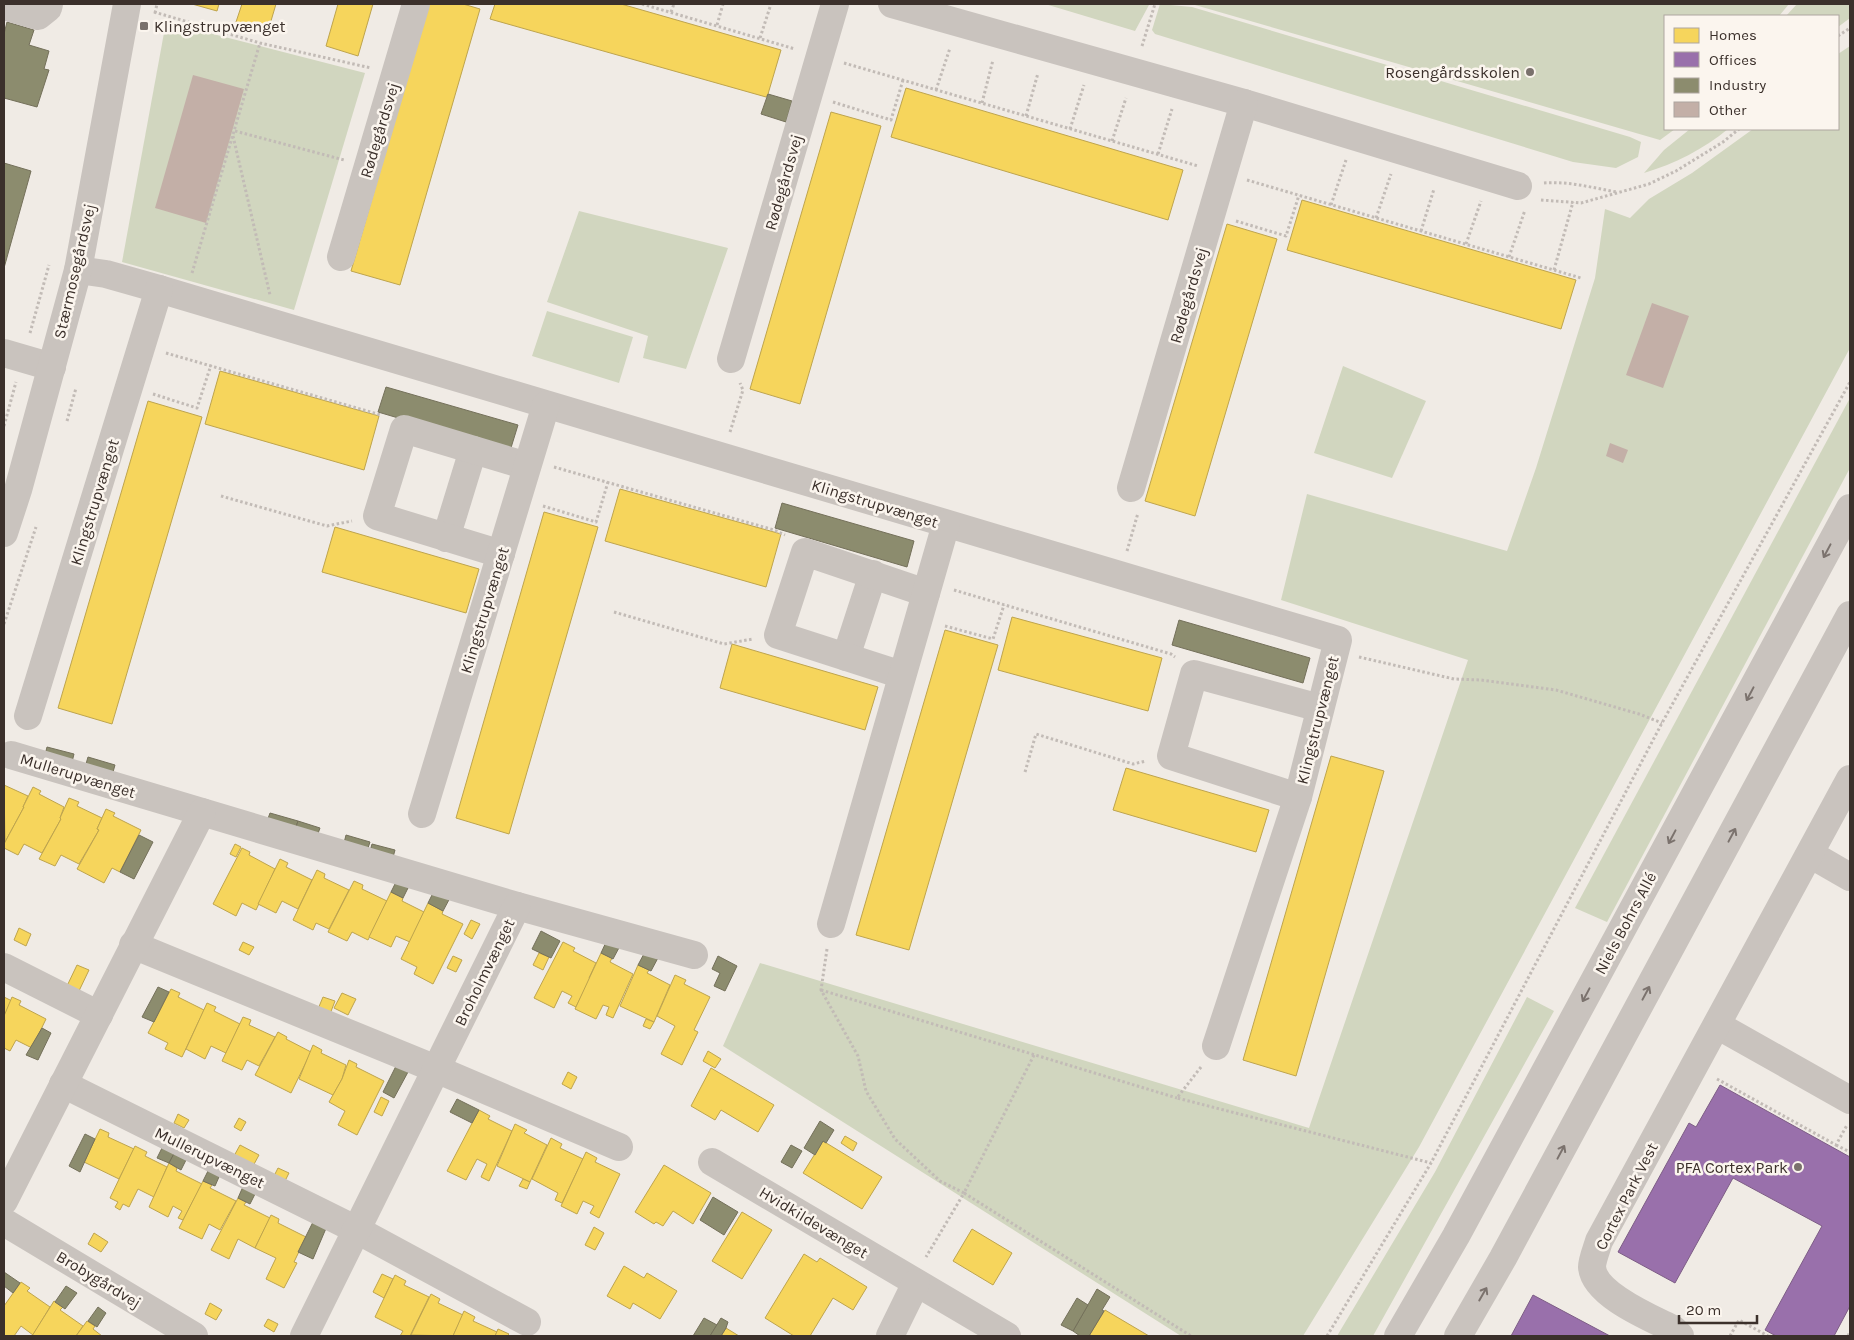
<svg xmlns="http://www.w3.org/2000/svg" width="1854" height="1340" font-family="Karla,sans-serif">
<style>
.green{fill:#d1d6bf}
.homes{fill:#f6d55c;stroke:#bea44d}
.offices{fill:#9970ab;stroke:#7d5d85}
.industry{fill:#8c8c6e;stroke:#74705a}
.building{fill:#c3afa7}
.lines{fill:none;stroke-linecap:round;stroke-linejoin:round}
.path{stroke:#c2bbb6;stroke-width:3;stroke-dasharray:2.5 2.5;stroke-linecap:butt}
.minor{stroke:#c9c3be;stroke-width:28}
.oneway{stroke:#7b726d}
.poi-dot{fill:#7a716c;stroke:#fbf5ee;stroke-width:2}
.labels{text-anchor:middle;stroke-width:5;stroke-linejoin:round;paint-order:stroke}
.poi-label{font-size:16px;fill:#3b302b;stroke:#fbf5ee;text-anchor:end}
.street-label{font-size:16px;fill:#3b302b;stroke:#fbf5ee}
</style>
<rect width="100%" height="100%" fill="#f0ebe5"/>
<!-- green -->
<g class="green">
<polygon points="1045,4 1148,4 1149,5 1135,31"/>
<polygon points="1160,4 1192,7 1630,137 1641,142 1638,157 1616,168 1573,162 1155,34 1152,30"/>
<polygon points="1195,4 1789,4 1779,16 1665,16 1665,129 1675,129 1660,140 1195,5"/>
<polygon points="1797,4 1850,4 1850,18 1838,27 1838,16 1786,16"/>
<polygon points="166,22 365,73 294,310 122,262"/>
<polygon points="1850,46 1850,348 1419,1147 1303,1336 1181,1336 723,1046 760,963 1309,1128 1468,660 1281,600 1307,494 1507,551 1536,468 1595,278 1605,209 1630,218 1649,199 1692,173 1753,129 1838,129 1838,54"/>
<path d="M 1690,129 L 1728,129 C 1704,149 1674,164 1644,173 L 1664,150 Z"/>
<polygon points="579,211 728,248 686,369 643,358 648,336 547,302"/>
<polygon points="547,311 633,337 619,383 532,356"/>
<polygon points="1343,366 1426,401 1392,478 1314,453"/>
<polygon points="1850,398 1850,468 1607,922 1575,908"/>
<polygon points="1527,997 1554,1011 1373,1336 1337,1336 1435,1172"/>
</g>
<!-- homes -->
<g class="homes">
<polygon points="192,4 219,4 217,11"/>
<polygon points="242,4 276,4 268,31 236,22"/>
<polygon points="338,4 373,4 358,56 326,46"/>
<polygon points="428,4 463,4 480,9 400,285 351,271"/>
<polygon points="495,4 621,4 781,50 768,94 766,97 490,19"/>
<polygon points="906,88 1183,170 1168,220 891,137"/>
<polygon points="831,112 881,126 800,404 750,389"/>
<polygon points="1302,200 1576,280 1561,329 1287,250"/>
<polygon points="1227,224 1277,239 1195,516 1145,501"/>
<polygon points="220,371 379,416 364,470 205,424"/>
<polygon points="148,401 202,417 112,724 58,708"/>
<polygon points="620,489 781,534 766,587 605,541"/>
<polygon points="544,512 598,527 509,834 456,818"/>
<polygon points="335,527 479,569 466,613 322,572"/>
<polygon points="1012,617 1162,658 1148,711 998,670"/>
<polygon points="945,630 998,645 909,950 856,935"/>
<polygon points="732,644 878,687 865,730 720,688"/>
<polygon points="1331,756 1384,771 1296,1076 1243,1060"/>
<polygon points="1126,768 1269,810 1256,852 1113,810"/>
<polygon points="4,785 28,796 23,807 24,807 5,842"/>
<polygon points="33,787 41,791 39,794 64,807 60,818 61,819 42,853 24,844 18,855 4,848 4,844 24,807 23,807"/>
<polygon points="69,798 79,802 77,806 102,818 97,829 99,830 79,864 61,855 55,866 39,859 61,819 60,818"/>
<polygon points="106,809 115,813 113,816 141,830 120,872 112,868 104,883 77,869 99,830 97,829"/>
<polygon points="235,844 241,847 236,857 230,854"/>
<polygon points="242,848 250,852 249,855 275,869 256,910 242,903 236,916 213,904"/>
<polygon points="280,859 288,863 286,867 312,880 298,909 282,901 276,913 258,904"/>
<polygon points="317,870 325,874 324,878 349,890 329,929 316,923 313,930 293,920"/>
<polygon points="354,881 363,885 362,889 387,901 368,940 352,932 347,941 328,932"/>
<polygon points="391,892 403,898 402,901 424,912 410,942 396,936 391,947 369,937"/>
<polygon points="428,903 443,911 442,914 463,924 433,984 414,974 417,967 401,959"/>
<polygon points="471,920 480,924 472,939 464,934"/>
<polygon points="19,928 31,934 26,946 14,940"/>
<polygon points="243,942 254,947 249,955 239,950"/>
<polygon points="563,942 575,948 573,951 596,963 589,978 590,979 576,1007 568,1003 572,996 562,991 554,1008 534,998"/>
<polygon points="539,953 549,957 543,970 533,965"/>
<polygon points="601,953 612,958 610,962 633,974 613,1018 606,1015 609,1007 603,1005 596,1019 575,1009"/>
<polygon points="453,956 462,960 456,972 447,968"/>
<polygon points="77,965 89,970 78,993 66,988"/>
<polygon points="638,965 649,970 647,973 670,985 654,1022 620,1006"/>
<polygon points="675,975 686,980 684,984 710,997 694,1030 698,1032 682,1065 661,1054 675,1026 657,1016"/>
<polygon points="171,989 180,993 178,997 204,1010 182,1057 165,1049 168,1043 148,1033"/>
<polygon points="342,993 356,999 348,1015 334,1008"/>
<polygon points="4,997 12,1001 4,1016"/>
<polygon points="12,997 21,1001 19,1005 46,1019 32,1048 16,1040 10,1051 4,1048 4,1016"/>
<polygon points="323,997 335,1001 330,1014 318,1009"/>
<polygon points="207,1003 216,1007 214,1011 240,1024 226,1053 211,1046 205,1059 186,1049"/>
<polygon points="243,1017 251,1020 249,1025 275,1037 259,1066 247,1060 242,1070 222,1061"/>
<polygon points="646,1019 654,1022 650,1029 643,1026"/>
<polygon points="278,1032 287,1037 286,1039 311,1052 291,1093 255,1075"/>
<polygon points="313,1045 322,1050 321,1053 346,1065 342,1079 333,1095 299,1079"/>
<polygon points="708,1051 721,1059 715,1068 703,1061"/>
<polygon points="349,1060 357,1064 356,1067 384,1081 357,1135 338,1125 345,1111 329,1102 342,1079"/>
<polygon points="711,1068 774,1105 758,1132 721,1110 715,1120 691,1106"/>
<polygon points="568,1072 577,1077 571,1089 562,1084"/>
<polygon points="381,1097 389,1101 382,1116 374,1112"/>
<polygon points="479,1110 490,1116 488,1119 512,1131 489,1181 481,1177 487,1164 477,1159 466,1180 447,1171"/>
<polygon points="178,1114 189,1120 184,1128 174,1123"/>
<polygon points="239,1118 246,1122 241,1131 234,1127"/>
<polygon points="515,1124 527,1130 524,1133 547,1145 530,1182 497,1166"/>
<polygon points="100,1129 109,1133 108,1137 134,1149 119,1179 84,1162"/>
<polygon points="845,1136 857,1143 853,1151 841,1143"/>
<polygon points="551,1138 562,1144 560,1148 583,1159 562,1203 555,1200 558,1193 532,1179"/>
<polygon points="823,1141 882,1177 862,1209 803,1173"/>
<polygon points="240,1145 259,1155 253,1166 234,1156"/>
<polygon points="135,1146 147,1152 145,1156 167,1167 154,1197 138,1189 129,1207 123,1204 120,1210 115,1207 118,1202 110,1198"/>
<polygon points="586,1152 597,1158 595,1162 620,1174 599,1218 590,1213 594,1206 583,1201 577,1214 561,1206"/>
<polygon points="169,1163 177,1168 176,1171 202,1184 183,1220 178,1218 182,1211 173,1206 168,1217 149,1207"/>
<polygon points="664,1165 711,1193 693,1224 673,1211 663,1226 656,1222 654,1224 635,1212"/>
<polygon points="278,1168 289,1173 285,1181 274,1176"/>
<polygon points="523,1179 530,1182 527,1189 519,1186"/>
<polygon points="203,1181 212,1185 210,1188 236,1201 220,1230 209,1224 202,1239 179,1228"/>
<polygon points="238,1198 246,1202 244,1205 270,1218 255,1248 238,1239 229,1259 211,1250"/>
<polygon points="742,1212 772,1230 742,1279 712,1261"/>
<polygon points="271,1215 279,1219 278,1223 306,1237 294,1262 297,1263 284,1288 266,1279 276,1258 255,1248"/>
<polygon points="594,1227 604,1233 595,1250 585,1245"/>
<polygon points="972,1229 1012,1253 993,1285 953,1261"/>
<polygon points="94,1233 108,1242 101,1252 88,1244"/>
<polygon points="804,1254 817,1262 820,1258 867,1287 853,1310 833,1298 810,1336 794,1336 765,1318"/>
<polygon points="624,1266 644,1278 647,1273 677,1291 660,1319 633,1303 630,1309 607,1296"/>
<polygon points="382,1274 393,1279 384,1298 373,1292"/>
<polygon points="395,1275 406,1281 404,1285 429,1297 410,1336 400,1336 403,1331 375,1317"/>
<polygon points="21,1282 30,1288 27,1291 50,1307 33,1335 21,1326 14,1336 6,1336 4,1334 4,1306"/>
<polygon points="431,1294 440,1299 438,1303 463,1315 453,1336 411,1335"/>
<polygon points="54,1301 63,1307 60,1310 83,1326 76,1336 32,1336"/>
<polygon points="210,1303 222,1310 216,1320 205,1314"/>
<polygon points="1105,1310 1149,1336 1089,1336"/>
<polygon points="464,1311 475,1317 473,1321 497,1332 495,1336 453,1336"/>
<polygon points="268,1319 278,1324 274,1332 264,1326"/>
<polygon points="87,1321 95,1326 93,1329 102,1336 76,1336"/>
<polygon points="726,1328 739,1336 721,1336"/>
<polygon points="498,1329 509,1334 507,1336 495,1336"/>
</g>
<!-- offices -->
<g class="offices">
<polygon points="1720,1085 1850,1157 1850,1306 1834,1336 1776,1336 1765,1330 1822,1226 1733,1178 1675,1283 1618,1252 1689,1123 1696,1127"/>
<polygon points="1533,1295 1610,1336 1511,1336"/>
</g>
<!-- industry -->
<g class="industry">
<polygon points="7,22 34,30 29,45 49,51 44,69 49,70 37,107 4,98 4,34"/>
<polygon points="768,94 792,101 786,122 761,114"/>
<polygon points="4,163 31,171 4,268"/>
<polygon points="386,387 518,425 510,451 378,412"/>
<polygon points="782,503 914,541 907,567 775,528"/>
<polygon points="1179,620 1310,658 1303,683 1172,645"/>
<polygon points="47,747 74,754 71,766 44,759"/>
<polygon points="88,757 115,765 111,779 84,771"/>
<polygon points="270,813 298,821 294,833 266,824"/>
<polygon points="298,821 320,828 316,839 294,833"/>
<polygon points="139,835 153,842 134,879 120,872"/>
<polygon points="346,835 370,842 366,854 343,847"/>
<polygon points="372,844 395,850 392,861 369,855"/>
<polygon points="399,876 411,882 403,898 391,892"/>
<polygon points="436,887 452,894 443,911 428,903"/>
<polygon points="541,931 560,941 551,958 532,949"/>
<polygon points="608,938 621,944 613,959 601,953"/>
<polygon points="646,950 659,956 651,971 638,965"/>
<polygon points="718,956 737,966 725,991 714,986 720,973 712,969"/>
<polygon points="158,987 169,992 154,1022 142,1017"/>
<polygon points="42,1028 51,1033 38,1060 26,1055"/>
<polygon points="396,1066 408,1072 394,1098 383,1092"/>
<polygon points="457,1099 479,1110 472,1123 450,1112"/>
<polygon points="820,1121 834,1130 826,1143 823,1141 815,1155 804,1148"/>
<polygon points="85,1134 95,1139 80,1172 69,1166"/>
<polygon points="165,1142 177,1148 169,1163 157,1158"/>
<polygon points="791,1145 802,1151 792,1168 781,1162"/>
<polygon points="177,1148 189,1154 181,1170 169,1163"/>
<polygon points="211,1165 222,1170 215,1186 203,1181"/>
<polygon points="245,1182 258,1188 250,1204 238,1198"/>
<polygon points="713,1197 738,1212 724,1235 700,1220"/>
<polygon points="314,1220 327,1226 313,1259 298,1252"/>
<polygon points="4,1272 20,1283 13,1293 4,1286"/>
<polygon points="66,1286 77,1293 65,1309 55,1302"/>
<polygon points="1097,1289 1110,1297 1102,1310 1104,1311 1089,1336 1080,1336 1073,1331"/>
<polygon points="1077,1298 1088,1305 1073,1331 1061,1325"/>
<polygon points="98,1307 106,1313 97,1327 88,1321"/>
<polygon points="704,1318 717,1325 710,1336 693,1336"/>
<polygon points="721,1318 728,1322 726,1328 721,1336 710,1336"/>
</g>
<!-- building -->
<g class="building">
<polygon points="193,75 244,89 206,223 155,208"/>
<polygon points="1652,303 1689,316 1663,388 1626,375"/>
<polygon points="1610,443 1628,450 1623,463 1606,456"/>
</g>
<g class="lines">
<!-- path -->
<g class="path">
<polyline points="642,4 795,49"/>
<polyline points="154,12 260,43 371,68"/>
<polyline points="671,12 674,4"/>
<polyline points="155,13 157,4"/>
<polyline points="717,25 723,4"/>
<polyline points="1838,36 1850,28"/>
<polyline points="760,38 771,4"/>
<polyline points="1142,46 1155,4"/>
<polyline points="844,63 1198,166"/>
<polyline points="936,90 950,48"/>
<polyline points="833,102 891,120 903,80"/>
<polyline points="982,103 993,60"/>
<polyline points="1026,116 1038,73"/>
<polyline points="1070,129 1084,85"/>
<polyline points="235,131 344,160"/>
<polyline points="233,136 270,295"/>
<polyline points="1112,141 1126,98"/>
<polyline points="1158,154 1172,109"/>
<polyline points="1247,180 1581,278"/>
<path d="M 1544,183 C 1569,181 1593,188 1617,192"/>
<polyline points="1541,200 1581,203 1649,184 1676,171 1723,142 1739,129"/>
<polyline points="1331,205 1346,160"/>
<polyline points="1376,218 1391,174"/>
<polyline points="1236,221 1286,236 1299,195"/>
<polyline points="1421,231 1434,189"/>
<polyline points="1466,244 1481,201"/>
<polyline points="1509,257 1525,210"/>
<polyline points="1554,270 1573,202"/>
<polyline points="192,273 260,43"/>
<polyline points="30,333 49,265"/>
<polyline points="166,353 381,415"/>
<polyline points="153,394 197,408 211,365"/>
<polyline points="67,421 76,388"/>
<polyline points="4,426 16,382"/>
<polyline points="730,432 743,390 740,383"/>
<polyline points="554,467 774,530 785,535"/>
<polyline points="221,496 327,526 352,521"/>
<polyline points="543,506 596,522 608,482"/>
<polyline points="1127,551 1138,513"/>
<polyline points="954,590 1171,654 1175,657"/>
<polyline points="614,612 724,644 753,639"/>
<polyline points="4,624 36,527"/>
<polyline points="945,626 993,639 1004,605"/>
<polyline points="1359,657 1454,679 1481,680 1556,690 1639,714 1662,723"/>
<polyline points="1025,772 1036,734 1133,764 1146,761"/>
<polyline points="827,949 821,990 858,1056 866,1091 895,1139 940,1181 964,1193 926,1257"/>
<polyline points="821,990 1177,1098"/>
<polyline points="1034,1055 964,1193 1191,1336"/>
<polyline points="1201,1067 1177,1098 1431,1163"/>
<polyline points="1717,1079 1836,1145 1847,1125"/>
<polyline points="1836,1145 1850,1152"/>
<polyline points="1327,1336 1431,1163 1662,723 1850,382"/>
<polyline points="1730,1336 1739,1320 1768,1336"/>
<polyline points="1848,1336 1850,1332"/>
</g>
<!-- minor -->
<g class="minor">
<polyline points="892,4 1244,103 1518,186"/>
<polyline points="4,6 38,16 48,8 49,4"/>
<polyline points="341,257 416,4"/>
<polyline points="78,270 106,274 159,289 1338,640 1298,797 1216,1046"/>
<polyline points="4,353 52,367"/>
<polyline points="731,359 835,4"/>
<polyline points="1131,488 1244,103"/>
<polyline points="4,533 18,490 78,270 127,4"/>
<polyline points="446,538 473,450"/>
<polyline points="501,554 377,516 404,429 527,466"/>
<polyline points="846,657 873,574"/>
<polyline points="902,675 778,635 805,552 926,593"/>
<polyline points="28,716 159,289"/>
<polyline points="11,755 517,906 694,955"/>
<polyline points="1298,797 1171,756 1194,674 1320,708"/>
<polyline points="422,814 546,405"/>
<polyline points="1810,854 1850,877"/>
<polyline points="831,924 946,524"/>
<polyline points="133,945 436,1069 619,1147"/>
<polyline points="4,967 99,1015"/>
<polyline points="1717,1025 1850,1100"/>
<polyline points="63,1084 357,1230 527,1322"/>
<polyline points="712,1162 1007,1336"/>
<polyline points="4,1201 202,812"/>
<polyline points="4,1222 194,1336"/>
<polyline points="304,1336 517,906"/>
<polyline points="890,1336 916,1283"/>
<polyline points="1398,1336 1456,1236 1850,508"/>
<polyline points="1458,1336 1503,1258 1850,615"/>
<path d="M 1680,1336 L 1673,1329 C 1651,1318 1594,1295 1592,1267 C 1592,1260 1597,1248 1599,1241 L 1850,779"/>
</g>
</g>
<!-- one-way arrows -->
<defs><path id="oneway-shaft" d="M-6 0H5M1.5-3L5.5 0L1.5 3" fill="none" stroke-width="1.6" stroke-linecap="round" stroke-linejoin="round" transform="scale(1.25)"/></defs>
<g class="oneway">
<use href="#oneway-shaft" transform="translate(1827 551) rotate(118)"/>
<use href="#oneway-shaft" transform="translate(1750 694) rotate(118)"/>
<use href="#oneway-shaft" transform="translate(1732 835) rotate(-62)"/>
<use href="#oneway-shaft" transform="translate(1672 837) rotate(118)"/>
<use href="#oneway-shaft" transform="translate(1646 993) rotate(-62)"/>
<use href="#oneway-shaft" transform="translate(1586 995) rotate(118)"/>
<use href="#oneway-shaft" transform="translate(1561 1152) rotate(-62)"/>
<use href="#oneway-shaft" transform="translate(1483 1294) rotate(-60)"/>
</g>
<!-- markers -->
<g class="poi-dot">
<rect x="139" y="21" width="10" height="10" rx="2.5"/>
<circle cx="1530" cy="72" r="5"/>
<circle cx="1798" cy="1167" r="5"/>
</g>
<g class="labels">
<!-- poi labels -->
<g class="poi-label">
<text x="154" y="32" text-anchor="start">Klingstrupvænget</text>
<text x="1520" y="78">Rosengårdsskolen</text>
<text x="1788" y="1173">PFA Cortex Park</text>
</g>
<!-- street labels -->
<g class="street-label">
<text transform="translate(379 130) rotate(-73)" y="6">Rødegårdsvej</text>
<text transform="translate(783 182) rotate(-74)" y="6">Rødegårdsvej</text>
<text transform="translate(74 271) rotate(-77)" y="6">Stærmosegårdsvej</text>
<text transform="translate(1188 295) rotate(-74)" y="6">Rødegårdsvej</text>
<text transform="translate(94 502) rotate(-73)" y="6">Klingstrupvænget</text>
<text transform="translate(875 503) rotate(17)" y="6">Klingstrupvænget</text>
<text transform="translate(484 610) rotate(-73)" y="6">Klingstrupvænget</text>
<text transform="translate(1317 720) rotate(-76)" y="6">Klingstrupvænget</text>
<text transform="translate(78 775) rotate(17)" y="6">Mullerupvænget</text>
<text transform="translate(1625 923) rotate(-62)" y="6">Niels Bohrs Allé</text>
<text transform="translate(484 972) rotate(-64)" y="6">Broholmvænget</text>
<text transform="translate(210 1157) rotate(26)" y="6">Mullerupvænget</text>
<text transform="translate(1626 1196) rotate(-63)" y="6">Cortex Park Vest</text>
<text transform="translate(814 1222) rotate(31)" y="6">Hvidkildevænget</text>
<text transform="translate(99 1279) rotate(31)" y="6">Brobygårdvej</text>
</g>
</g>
<!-- border -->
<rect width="1854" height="1340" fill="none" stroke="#3b302b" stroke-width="10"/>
<!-- legend -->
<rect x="1664" y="15" width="175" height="115" fill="#fbf5ee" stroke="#aea6a0"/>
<rect x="1674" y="28" width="25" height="15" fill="#f6d55c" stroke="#aea6a0"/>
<text x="1709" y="40" font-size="15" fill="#3b302b">Homes</text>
<rect x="1674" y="52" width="25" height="15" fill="#9970ab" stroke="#aea6a0"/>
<text x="1709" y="65" font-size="15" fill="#3b302b">Offices</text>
<rect x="1674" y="78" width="25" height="15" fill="#8c8c6e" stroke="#aea6a0"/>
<text x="1709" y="90" font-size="15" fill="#3b302b">Industry</text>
<rect x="1674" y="102" width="25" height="15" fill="#c3afa7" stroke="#aea6a0"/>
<text x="1709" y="115" font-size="15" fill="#3b302b">Other</text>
<!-- scale -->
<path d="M1679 1315v8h78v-8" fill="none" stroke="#3b302b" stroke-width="2.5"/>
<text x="1686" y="1315" font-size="15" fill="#3b302b" stroke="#fbf5ee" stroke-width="4" paint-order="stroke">20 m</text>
</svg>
